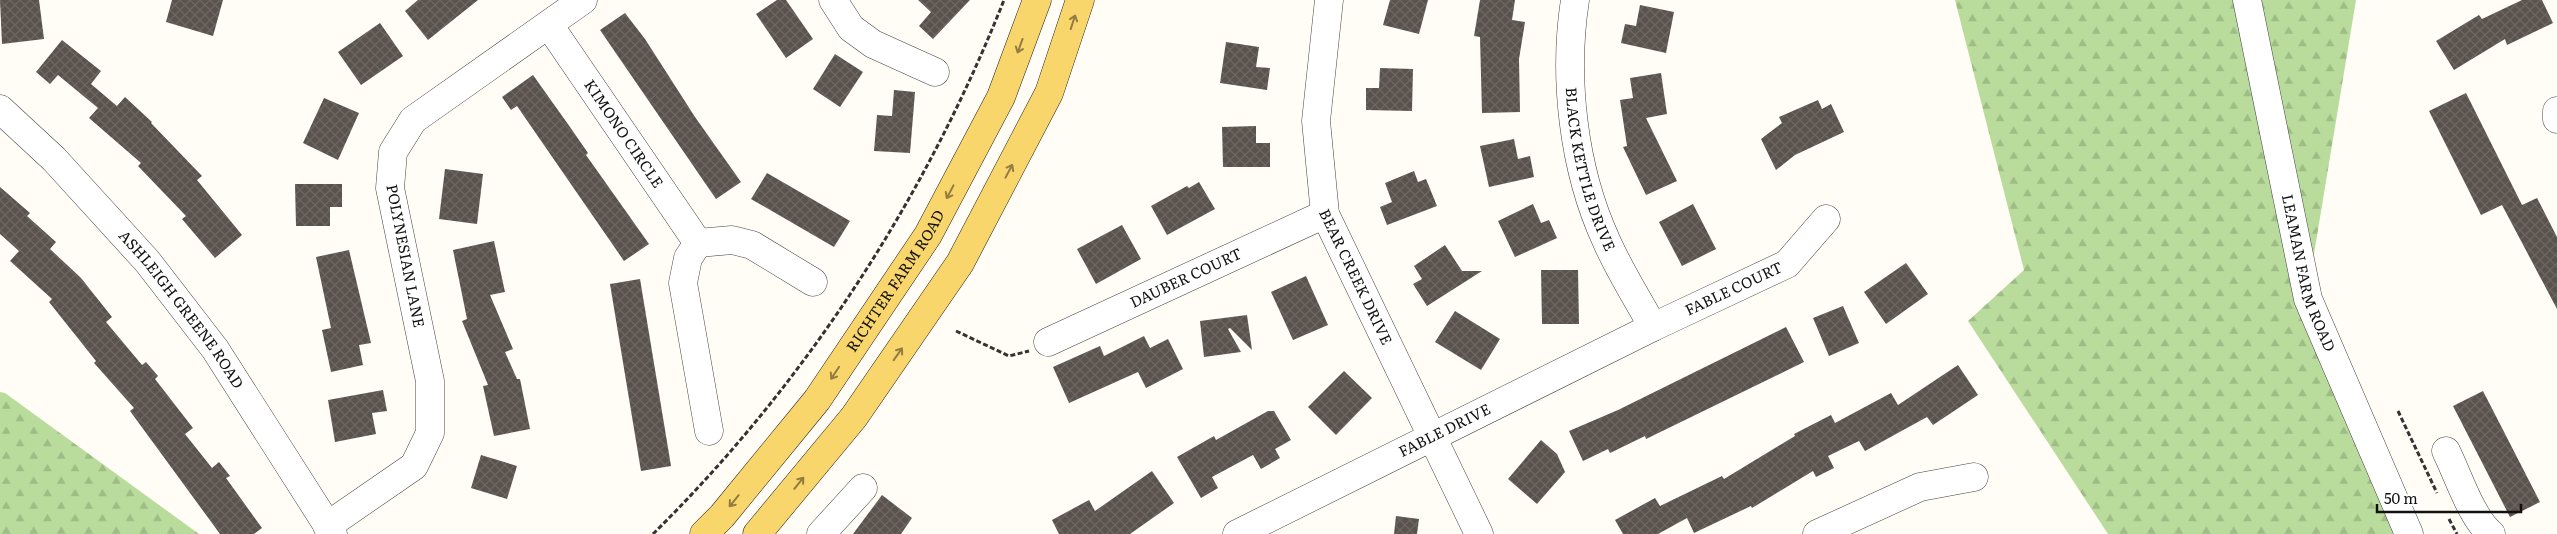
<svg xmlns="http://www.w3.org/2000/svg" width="2557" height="534" font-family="Literata,serif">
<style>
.forest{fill:url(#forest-firs)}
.building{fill:url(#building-cross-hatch)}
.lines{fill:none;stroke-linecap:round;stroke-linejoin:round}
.minor-casing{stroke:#444;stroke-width:29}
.major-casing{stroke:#222;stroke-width:29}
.path{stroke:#333;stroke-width:3;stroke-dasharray:5 2.5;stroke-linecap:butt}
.minor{stroke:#fff;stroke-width:28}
.major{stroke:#f9d66b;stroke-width:28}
.oneway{stroke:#917d42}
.labels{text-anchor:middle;stroke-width:5;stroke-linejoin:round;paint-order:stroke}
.street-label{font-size:15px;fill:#111;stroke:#fff}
</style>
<defs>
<pattern id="forest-firs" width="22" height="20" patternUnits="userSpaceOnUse" patternTransform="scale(1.25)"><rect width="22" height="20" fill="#b9dc9c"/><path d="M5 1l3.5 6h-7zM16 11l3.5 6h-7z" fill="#9ebc85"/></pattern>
<pattern id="building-cross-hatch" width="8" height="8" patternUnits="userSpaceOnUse" patternTransform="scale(1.25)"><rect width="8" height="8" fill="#5a524d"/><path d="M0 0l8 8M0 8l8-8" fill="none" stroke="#6d6662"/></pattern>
</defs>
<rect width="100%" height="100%" fill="#fffdf5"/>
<!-- forest -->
<g class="forest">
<polygon points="1955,0 2236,0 2275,206 2409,534 2108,534 1968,321 2024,270"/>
<polygon points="2258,0 2356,0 2311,272"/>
<polygon points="0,392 5,393 199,534 0,534"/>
</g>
<!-- building -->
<g class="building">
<polygon points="0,0 39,0 44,39 2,44"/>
<polygon points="172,0 223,0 213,36 166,22"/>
<polygon points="418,0 478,0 428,40 405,11"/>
<polygon points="777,0 786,0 813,39 786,58 756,14"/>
<polygon points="918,0 970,0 933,39 919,26 931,12"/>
<polygon points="1390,0 1428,0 1419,34 1383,25"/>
<polygon points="1480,0 1515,0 1512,20 1525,22 1519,59 1520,112 1482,113 1480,37 1474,36"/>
<polygon points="2522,0 2542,0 2553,23 2507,45 2505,39 2454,70 2436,41 2479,15 2482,19"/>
<polygon points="1640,5 1674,12 1666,53 1621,43 1625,24 1636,26"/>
<polygon points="625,13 645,39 695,117 741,182 716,199 600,30"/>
<polygon points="380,23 403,56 361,85 338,52"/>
<polygon points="62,40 101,71 91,84 117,106 125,97 152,122 151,123 202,176 197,180 242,235 215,258 182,219 186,216 138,166 141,163 89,118 98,108 58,75 50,84 36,72"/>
<polygon points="1226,42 1259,47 1256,67 1270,68 1267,90 1220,83"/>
<polygon points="835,54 863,72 840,107 813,89"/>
<polygon points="1380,68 1413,69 1412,111 1366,110 1366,88 1379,88"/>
<polygon points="1661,73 1667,114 1646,118 1677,181 1646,195 1623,147 1627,146 1620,100 1633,98 1630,78"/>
<polygon points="533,75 570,127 588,153 586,155 649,244 624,261 517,106 511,110 502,97"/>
<polygon points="894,90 915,92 910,153 874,151 877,115 892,116"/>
<polygon points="2466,93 2522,205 2537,198 2557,237 2557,309 2502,205 2481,215 2429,111"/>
<polygon points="324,98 359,113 338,160 303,143"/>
<polygon points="1818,100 1822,109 1831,104 1844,132 1795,155 1776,170 1761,139 1782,123 1779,117"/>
<polygon points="1256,126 1256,143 1270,143 1270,167 1223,167 1222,127"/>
<polygon points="1514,139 1518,159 1530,156 1534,177 1489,187 1480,146"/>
<polygon points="445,169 483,174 477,224 439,219"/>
<polygon points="1414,171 1418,182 1426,179 1437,206 1387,225 1380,207 1392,202 1385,183"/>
<polygon points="767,173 850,221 834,247 751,199"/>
<polygon points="1199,182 1215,209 1167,235 1151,206 1187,186 1189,188"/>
<polygon points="295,184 342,184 342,207 330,207 330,226 296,226"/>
<polygon points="0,187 30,213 27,216 56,242 50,249 81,278 112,317 106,322 142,365 146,362 158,376 155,379 193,428 185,434 212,468 219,462 230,476 226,478 262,528 254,534 220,534 130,411 134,408 94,363 96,361 49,302 52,299 10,261 19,251 0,234"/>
<polygon points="1533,204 1541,223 1549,220 1557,238 1515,257 1498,221"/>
<polygon points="1693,204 1716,249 1682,266 1659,222"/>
<polygon points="1122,225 1141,259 1096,284 1077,249"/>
<polygon points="494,241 505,292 490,295 513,349 505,352 517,379 520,379 530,429 494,436 483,386 488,385 462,321 467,319 453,250"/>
<polygon points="1445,245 1462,271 1482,271 1427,306 1413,284 1422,279 1414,266"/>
<polygon points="349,250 371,343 359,345 363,365 331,372 322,330 331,328 316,257"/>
<polygon points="1906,263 1928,294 1886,324 1864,292"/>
<polygon points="1541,270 1578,270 1579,324 1542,324"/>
<polygon points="1306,276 1328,325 1293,340 1271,292"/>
<polygon points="640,279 671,466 641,471 610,284"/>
<polygon points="1843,306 1859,343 1829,356 1813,318"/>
<polygon points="1455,311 1500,339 1481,370 1435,342"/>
<polygon points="1247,315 1252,350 1230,328 1228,329 1241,352 1204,357 1200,321"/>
<polygon points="1786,327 1804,362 1646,439 1645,436 1610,453 1608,449 1583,461 1569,431 1618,410"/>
<polygon points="1144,336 1150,348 1168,339 1183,369 1146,388 1138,372 1069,403 1053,367 1100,346 1104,356"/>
<polygon points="1958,365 1978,395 1933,425 1927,417 1865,451 1859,441 1828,456 1834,468 1816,477 1813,471 1752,508 1751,506 1694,533 1687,518 1658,534 1623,534 1615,520 1655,498 1660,506 1722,476 1724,479 1795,436 1794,434 1831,415 1835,423 1891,393 1898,405"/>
<polygon points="1344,371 1372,398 1336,435 1308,407"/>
<polygon points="383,390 387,411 372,413 376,434 335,442 328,400"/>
<polygon points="2483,391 2540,502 2510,517 2453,406"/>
<polygon points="1268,411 1274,411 1291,440 1275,449 1280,458 1261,469 1253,455 1212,477 1218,488 1201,498 1177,457 1214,436 1216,440"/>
<polygon points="1541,440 1557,454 1565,472 1537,504 1508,479"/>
<polygon points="481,455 517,466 507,499 471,488"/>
<polygon points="1152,471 1174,503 1130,534 1059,534 1052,520 1089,500 1095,511"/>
<polygon points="882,495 912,518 901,534 853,534"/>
<polygon points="1396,516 1419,519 1417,534 1394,534"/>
</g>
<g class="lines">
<defs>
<g id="minor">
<polyline points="833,0 851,28 873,44 935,72"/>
<path id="s1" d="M 1329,0 L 1316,121 L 1325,214 L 1479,534"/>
<path id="s2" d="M 1575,0 C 1563,77 1573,168 1606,240 C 1619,270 1637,298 1653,327"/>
<path id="s3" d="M 2247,0 L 2308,299 L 2409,534"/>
<path id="s4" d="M 549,25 L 698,243 L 688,258 L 683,283 L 709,431"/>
<path id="s5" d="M 0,109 L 54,159 L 147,261 L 215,349 L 333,534"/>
<polyline points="2557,111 2557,119"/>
<polyline points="698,243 732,240 752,245 813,282"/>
<path id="s6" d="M 1048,342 L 1325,214"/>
<path d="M 2446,451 C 2458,475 2471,517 2491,534"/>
<polyline points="327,526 414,466 430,433 430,381 390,188 393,152 413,120 583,0"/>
<polyline points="821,534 863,488"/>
<path id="s7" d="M 1237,534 L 1653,327 L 1787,264 L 1826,219"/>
<polyline points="1817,534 1920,487 1974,477"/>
</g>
<g id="major">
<path id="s8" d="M 704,534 L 722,516 L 817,400 L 928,235 L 1001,97 L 1037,0"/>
<polyline points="757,534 854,417 960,263 1049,93 1080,0"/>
</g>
</defs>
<!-- minor casing -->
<use href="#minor" class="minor-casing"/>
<!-- major casing -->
<use href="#major" class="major-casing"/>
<!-- path -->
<g class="path">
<polyline points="956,331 1009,356 1029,351"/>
<polyline points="2398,411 2437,493"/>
<polyline points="2449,519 2457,534"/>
<path d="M 653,534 C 806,383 925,199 1004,0"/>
</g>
<!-- minor -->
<use href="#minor" class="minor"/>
<!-- major -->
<use href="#major" class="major"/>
</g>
<!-- one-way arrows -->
<defs><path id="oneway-shaft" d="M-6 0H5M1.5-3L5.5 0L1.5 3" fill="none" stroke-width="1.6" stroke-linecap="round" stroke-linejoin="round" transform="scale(1.25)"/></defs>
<g class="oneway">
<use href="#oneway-shaft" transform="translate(1073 22) rotate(-72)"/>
<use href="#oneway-shaft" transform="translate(1020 46) rotate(110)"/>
<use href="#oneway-shaft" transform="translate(1009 171) rotate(-62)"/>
<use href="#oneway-shaft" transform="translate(950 192) rotate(118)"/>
<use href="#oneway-shaft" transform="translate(898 354) rotate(-55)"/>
<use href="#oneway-shaft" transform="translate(835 373) rotate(124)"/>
<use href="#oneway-shaft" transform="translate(799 483) rotate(-51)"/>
<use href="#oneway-shaft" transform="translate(734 501) rotate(129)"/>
</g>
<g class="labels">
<!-- street labels -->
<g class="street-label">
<text dy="5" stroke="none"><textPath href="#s4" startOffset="132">KIMONO CIRCLE</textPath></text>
<text dy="5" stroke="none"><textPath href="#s2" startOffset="172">BLACK KETTLE DRIVE</textPath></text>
<text transform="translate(405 256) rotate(79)" y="5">POLYNESIAN LANE</text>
<text dy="5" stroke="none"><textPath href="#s3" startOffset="280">LEAMAN FARM ROAD</textPath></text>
<text dy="5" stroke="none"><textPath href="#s1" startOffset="285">BEAR CREEK DRIVE</textPath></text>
<text dy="5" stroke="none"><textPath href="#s6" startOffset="152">DAUBER COURT</textPath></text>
<text dy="5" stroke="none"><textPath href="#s8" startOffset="318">RICHTER FARM ROAD</textPath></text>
<text dy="5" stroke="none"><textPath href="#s7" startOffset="554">FABLE COURT</textPath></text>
<text dy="5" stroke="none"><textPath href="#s5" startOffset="271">ASHLEIGH GREENE ROAD</textPath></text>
<text dy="5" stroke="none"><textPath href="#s7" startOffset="232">FABLE DRIVE</textPath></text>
</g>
</g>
<!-- scale -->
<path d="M2377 504v8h144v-8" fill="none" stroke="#111111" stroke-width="2.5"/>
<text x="2384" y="504" font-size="15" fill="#111111" stroke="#ffffff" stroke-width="4" paint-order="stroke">50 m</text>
</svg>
